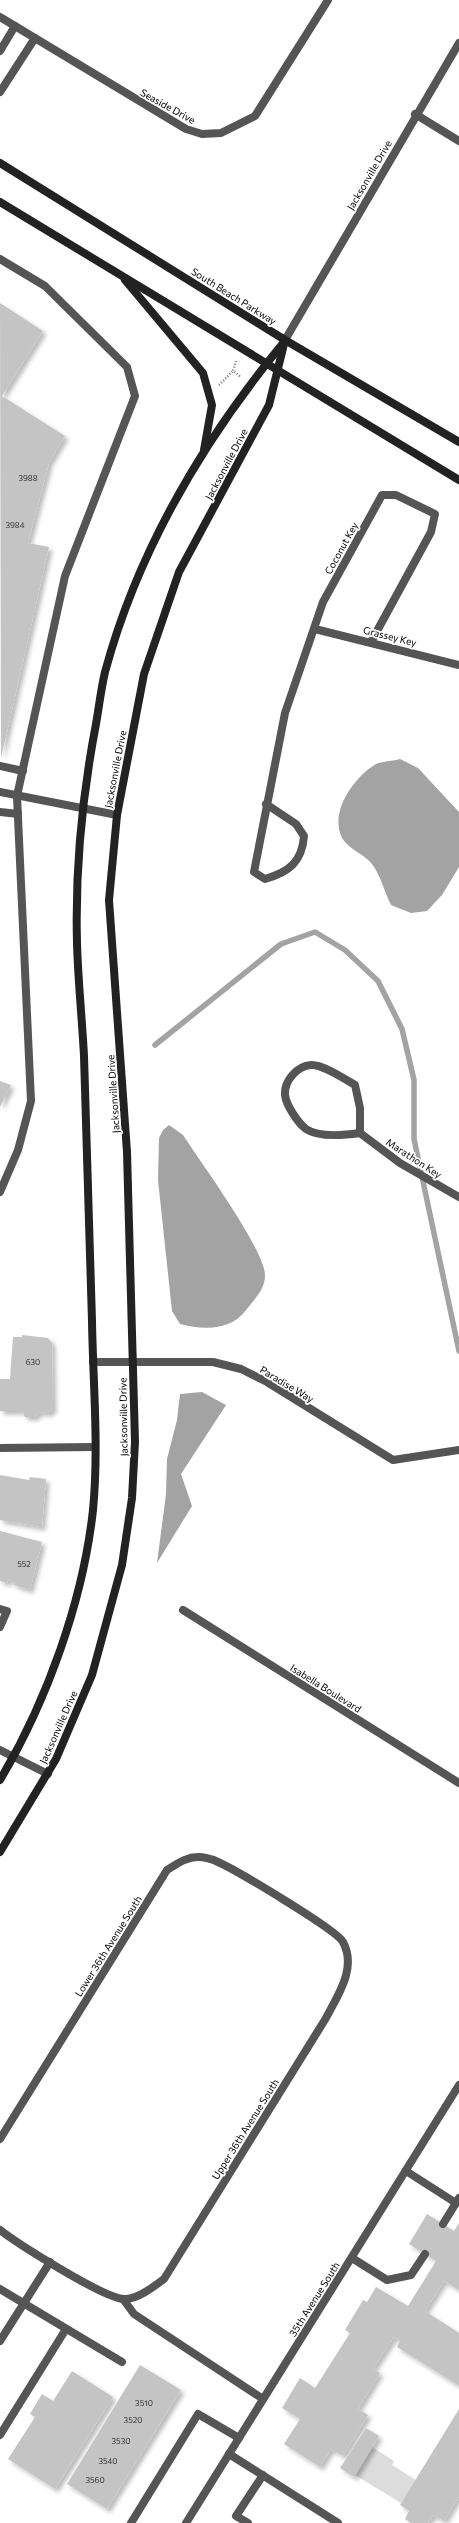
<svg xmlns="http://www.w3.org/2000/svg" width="459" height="2523" font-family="Commissioner,sans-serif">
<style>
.green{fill:#dcdcdc}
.water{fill:#a3a3a3}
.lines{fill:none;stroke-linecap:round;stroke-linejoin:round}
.stream{stroke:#a3a3a3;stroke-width:5.5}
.building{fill:#c4c4c4;filter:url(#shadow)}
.path{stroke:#777;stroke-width:2.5;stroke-dasharray:1 2;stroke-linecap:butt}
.lane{stroke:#555;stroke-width:8}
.street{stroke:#555;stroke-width:8}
.secondary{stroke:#222;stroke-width:8}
.labels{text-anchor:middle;stroke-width:3.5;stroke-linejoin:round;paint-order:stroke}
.number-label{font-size:8px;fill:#313131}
.street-label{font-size:10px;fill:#000;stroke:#fff}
</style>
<defs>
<filter id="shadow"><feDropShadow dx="3.5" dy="3.5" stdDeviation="2" flood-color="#0004"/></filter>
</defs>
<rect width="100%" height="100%" fill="#fff"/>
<!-- green -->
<polygon class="green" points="372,2447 394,2461 392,2465 416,2480 401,2503 355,2475"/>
<!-- water -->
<g class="water">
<path d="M 400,759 L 418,768 L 459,812 L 459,867 L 442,895 L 427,911 L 411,913 L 391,905 C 385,893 380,874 372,864 C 363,853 349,850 342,838 C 329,812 354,777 376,764 C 383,761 393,761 400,759 Z"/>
<path d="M 169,1125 L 183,1135 C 199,1160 266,1251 265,1276 C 265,1289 254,1300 246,1310 C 231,1331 203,1330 180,1324 L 172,1311 L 158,1180 L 159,1138 L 163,1130 Z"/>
<polygon points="202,1392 226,1405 181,1474 192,1506 157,1563 166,1494 167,1459 177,1420 180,1394"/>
</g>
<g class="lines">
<!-- stream -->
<polyline class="stream" points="155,1045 281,944 315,932 345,950 378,981 402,1029 414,1080 414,1139 459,1351"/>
</g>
<!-- building -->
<g class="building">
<polygon points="0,303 43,331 2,396 65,436 49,463 28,543 49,547 1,758"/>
<polygon points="0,1081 11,1085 0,1107"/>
<polygon points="22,1335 48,1338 52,1343 53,1409 49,1413 39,1412 35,1417 25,1417 22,1411 0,1411 0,1379 10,1379 13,1337 22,1337"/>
<polygon points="0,1475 29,1480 30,1477 46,1479 42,1527 0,1520"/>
<polygon points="0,1531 42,1542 30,1590 14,1585 15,1583 8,1580 7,1583 0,1581"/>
<polygon points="427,2214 454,2231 459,2223 459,2290 444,2281 425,2311 459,2333 459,2386 397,2347 400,2341 394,2337 373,2369 380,2373 358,2409 368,2415 343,2456 331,2449 320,2467 284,2444 300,2419 282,2408 300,2378 315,2388 350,2333 345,2330 363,2300 367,2302 376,2287 408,2306 436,2261 409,2244"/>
<polygon points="140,2365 181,2390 107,2509 67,2484"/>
<polygon points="72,2371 113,2397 55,2489 8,2459 35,2417 30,2414 42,2394 53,2401"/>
<polygon points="459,2409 459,2496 444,2521 433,2515 428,2523 411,2523 405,2519 409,2511 400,2505"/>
<polygon points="366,2428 379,2436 354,2477 340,2468"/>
</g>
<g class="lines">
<!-- path -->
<g class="path">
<polyline points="236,361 233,371 241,377"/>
<polyline points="219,385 233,371"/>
</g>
<!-- lane -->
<g class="lane">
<polyline points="0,259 45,286 127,367 135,396 65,576 17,796 31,1101 18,1150 0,1192"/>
<polyline points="0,766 23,771"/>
<polyline points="0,792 117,815"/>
<polyline points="0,812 18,814"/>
<polyline points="0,1448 95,1447"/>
<polyline points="0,1609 7,1611 0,1627"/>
<polyline points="0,1750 48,1774"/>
<polyline points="406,2171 456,2203"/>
<polyline points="443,2224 459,2198"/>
<polyline points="352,2258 387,2280 411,2275 425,2254"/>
<polyline points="0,2289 122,2362"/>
<polyline points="123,2299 134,2314 263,2399"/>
<polyline points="0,2435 66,2329"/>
<polyline points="229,2454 338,2523"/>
<polyline points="131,2523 198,2414 239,2438"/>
<polyline points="248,2523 236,2516 263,2475"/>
</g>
<!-- street -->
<g class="street">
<polyline points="0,17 186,129 202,134 221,133 255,116 328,0"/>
<polyline points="0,51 15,26"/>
<polyline points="0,92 35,38"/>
<polyline points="415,114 459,141"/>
<polyline points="285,340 459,43"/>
<polyline points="315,629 459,665"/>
<path d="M 266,804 L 296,824 L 304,836 C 302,862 289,872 265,879 L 254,872 L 285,713 L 323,602 L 382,495 L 396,495 L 435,514 L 431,532 L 371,642"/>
<path d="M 360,1133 C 346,1135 319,1138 306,1129 C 298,1123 286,1105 285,1095 C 284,1081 297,1066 311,1065 C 322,1064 345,1079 355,1085 L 360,1108 L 360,1133 L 400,1163 L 459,1197"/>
<polyline points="93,1362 213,1362 241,1369 267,1382 393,1460 459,1450"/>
<polyline points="183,1610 459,1783"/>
<path d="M 0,2139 L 167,1870 C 177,1864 186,1857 198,1857 C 203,1857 213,1859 218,1862 C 236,1870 337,1930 343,1942 C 357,1968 338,1995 326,2018 L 164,2279 C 153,2287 137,2300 123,2299 C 102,2297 18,2244 0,2230"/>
<polyline points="0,2341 50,2262"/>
<polyline points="186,2523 459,2085"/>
</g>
<!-- secondary -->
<g class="secondary">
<polyline points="0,163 285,340 459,442"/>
<polyline points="0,202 459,480"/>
<polyline points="125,280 203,373 212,405 204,450"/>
<path d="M 0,1780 C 47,1701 83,1601 93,1510 C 99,1447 93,1383 92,1321 C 90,1232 87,1144 84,1056 C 82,1018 78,980 77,943 C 75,869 82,797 96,724 C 99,707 101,689 105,672 C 138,550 204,439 284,342"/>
<polyline points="0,1852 56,1759 92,1675 122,1565 132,1498 135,1442 127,1152 109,900 117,815 144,674 179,572 269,405 285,340"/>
</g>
</g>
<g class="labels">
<!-- number labels -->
<g class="number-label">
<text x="28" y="481">3988</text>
<text x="15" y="528">3984</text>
<text x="33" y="1365">630</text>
<text x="24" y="1567">552</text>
<text x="144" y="2406">3510</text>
<text x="133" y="2423">3520</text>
<text x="121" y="2444">3530</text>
<text x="108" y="2464">3540</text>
<text x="95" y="2483">3560</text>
</g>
<!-- street labels -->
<g class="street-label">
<text transform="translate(168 106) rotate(29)" y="4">Seaside Drive</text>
<text transform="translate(369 175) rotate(-60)" y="4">Jacksonville Drive</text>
<text transform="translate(234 296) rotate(32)" y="4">South Beach Parkway</text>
<text transform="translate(226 464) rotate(-62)" y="4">Jacksonville Drive</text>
<text transform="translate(341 548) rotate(-61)" y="4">Coconut Key</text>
<text transform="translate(390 636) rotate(14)" y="4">Grassey Key</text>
<text transform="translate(115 769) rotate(-79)" y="4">Jacksonville Drive</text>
<text transform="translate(113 1094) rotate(-94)" y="4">Jacksonville Drive</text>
<text transform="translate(414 1158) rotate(33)" y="4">Marathon Key</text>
<text transform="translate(287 1384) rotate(31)" y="4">Paradise Way</text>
<text transform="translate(123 1417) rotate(-91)" y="4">Jacksonville Drive</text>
<text transform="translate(326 1688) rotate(32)" y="4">Isabella Boulevard</text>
<text transform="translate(58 1727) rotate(-66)" y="4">Jacksonville Drive</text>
<text transform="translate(108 1946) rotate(-58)" y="4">Lower 36th Avenue South</text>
<text transform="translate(245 2129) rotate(-58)" y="4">Upper 36th Avenue South</text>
<text transform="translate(314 2299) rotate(-58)" y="4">35th Avenue South</text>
</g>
</g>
</svg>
